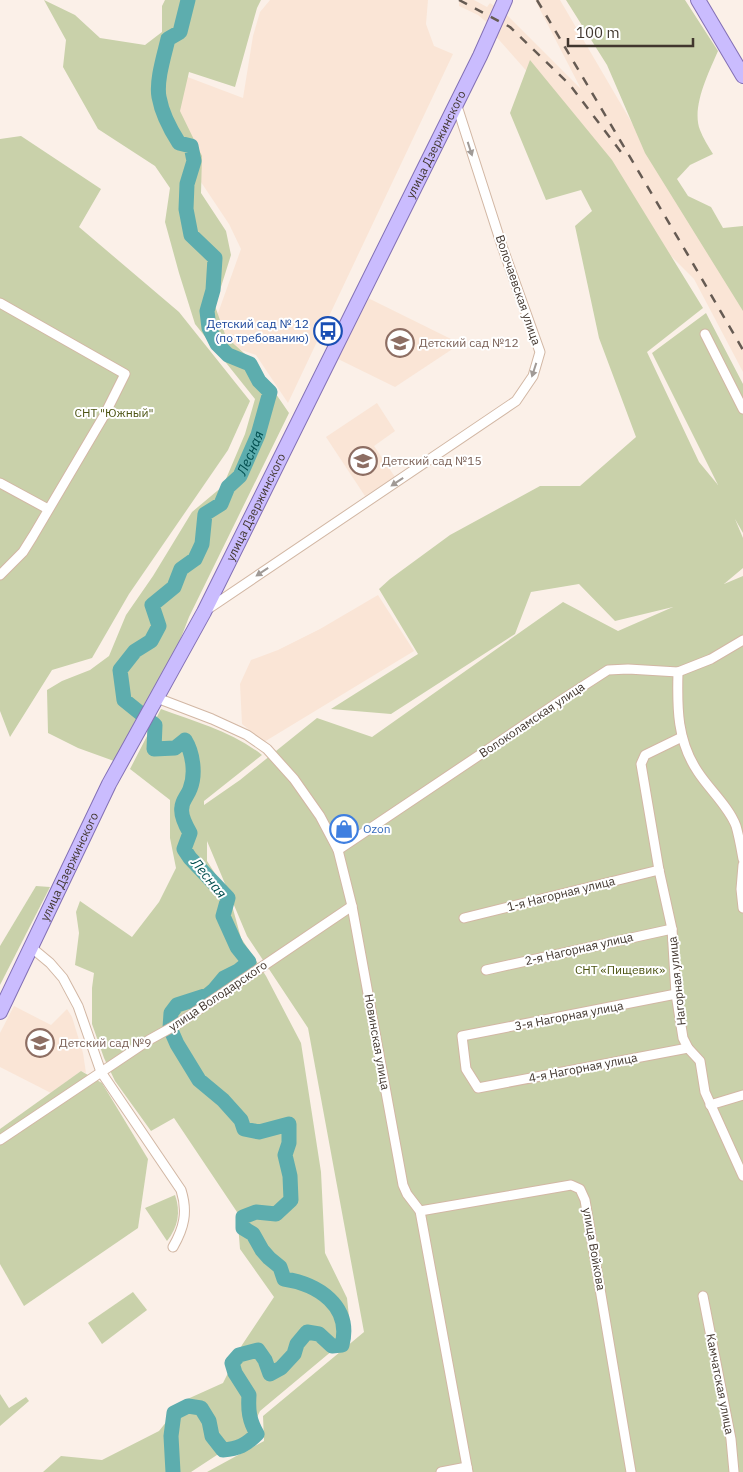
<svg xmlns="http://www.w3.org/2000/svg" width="743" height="1472" font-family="'IBM Plex Sans',sans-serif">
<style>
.built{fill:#fae5d6}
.green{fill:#c9d1aa}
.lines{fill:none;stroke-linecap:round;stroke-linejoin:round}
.river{stroke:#5dadae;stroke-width:15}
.street-casing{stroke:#d2b7a4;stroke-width:11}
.primary-casing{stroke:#8370b5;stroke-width:16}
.street{stroke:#fff;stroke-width:9}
.primary{stroke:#cabcfe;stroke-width:14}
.rail{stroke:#665b53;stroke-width:2.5;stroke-dasharray:9 9;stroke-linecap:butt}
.oneway{fill:#a09a96}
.labels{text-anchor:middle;stroke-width:4;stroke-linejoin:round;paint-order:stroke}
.street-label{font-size:12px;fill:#41362e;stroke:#fff}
.transit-label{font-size:12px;fill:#164399;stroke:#fff;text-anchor:end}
.education-label{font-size:12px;fill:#785e54;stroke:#fff;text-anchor:start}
.park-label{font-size:12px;fill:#4c5412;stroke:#fff}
.shop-label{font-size:12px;fill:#366cbe;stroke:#fff;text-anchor:start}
.water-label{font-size:14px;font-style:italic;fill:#004d4e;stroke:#fff}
</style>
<rect width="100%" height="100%" fill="#fbf0e8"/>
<!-- built -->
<g class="built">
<polygon points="270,0 428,0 426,24 434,46 453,54 288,403 256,355 224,344 213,327 241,249 229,224 197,176 169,125 169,70 243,98 253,36 260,12"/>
<polygon points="459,0 474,0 487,7 490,3 506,14 581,89 535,0 560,0 687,217 743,310 743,372 694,279 666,251 606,161 492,32 495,29 478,15 459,6"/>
<polygon points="368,298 451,339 457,346 395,387 338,359"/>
<polygon points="377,403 395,431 374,446 395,477 365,496 326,437"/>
<polygon points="378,595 414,651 264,742 242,724 240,684 251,660 278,650 320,629"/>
<polygon points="14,1006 51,1025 67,1009 72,1017 83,1053 86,1073 81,1071 51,1093 0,1067 0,1033"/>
</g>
<!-- green -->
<g class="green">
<polygon points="44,0 75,15 100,38 145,45 162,32 162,6 165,0 261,0 257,8 235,87 189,72 180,111 202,156 201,193 226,231 231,255 215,306 226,337 254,362 289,413 189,617 177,648 114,761 78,748 48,733 47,690 62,681 90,670 109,656 126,615 153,576 192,512 223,486 245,434 255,399 195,324 179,273 165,222 170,188 155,166 98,129 63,67 66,40"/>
<path d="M 566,0 L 685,0 L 718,51 C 709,72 691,107 700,130 C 703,138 708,146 713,154 L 690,165 L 677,179 L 688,196 L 711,207 L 723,228 L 743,226 L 743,311 L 645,153 L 607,65 Z"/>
<path d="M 530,60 L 612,160 L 703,308 L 647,352 L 699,462 L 718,485 L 652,353 L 706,313 L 743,384 L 743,533 L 735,519 L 743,538 L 743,568 L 724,584 L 743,576 L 743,1472 L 207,1472 L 264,1441 L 263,1416 L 364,1332 L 308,1028 L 247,936 L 207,841 L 207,861 L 221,883 L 233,909 L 241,938 L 266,976 L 301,1043 L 321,1172 L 325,1253 L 347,1298 L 351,1335 L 260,1411 L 249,1434 L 191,1472 L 43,1472 L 61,1456 L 102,1460 L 159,1431 L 183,1401 L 223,1383 L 242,1345 L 274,1297 L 240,1249 L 237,1212 L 174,1118 L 151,1131 L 115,1081 L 104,1058 L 92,1024 L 92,988 L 94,973 L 75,965 L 79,933 L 76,912 L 80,901 L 132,937 L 159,902 L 176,868 L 170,838 L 170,800 L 130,769 L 161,709 C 196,722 233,732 262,755 L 204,801 L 204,805 L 240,780 L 317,718 L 372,737 L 563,602 L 618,631 L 673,607 L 615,621 L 579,584 L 531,592 L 515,634 L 391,714 L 331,709 L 418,654 L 379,589 L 390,579 L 450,535 L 540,486 L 580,486 L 636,437 L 599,338 L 575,226 L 592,211 L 581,190 L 546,200 L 510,113 Z"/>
<polygon points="21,136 101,189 79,227 179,312 250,401 228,450 129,594 92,658 52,670 10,737 0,711 0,139"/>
<polygon points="36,886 50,887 0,985 0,946"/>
<polygon points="81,1071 102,1083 148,1159 138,1228 24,1306 0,1264 0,1129"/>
<path d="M 175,1195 C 181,1212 178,1227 167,1241 L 145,1208 Z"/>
<polygon points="133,1292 147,1310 102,1344 88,1323"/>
<polygon points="0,1394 9,1408 26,1397 29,1401 0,1426"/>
</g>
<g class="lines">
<!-- river -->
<path class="river" id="s1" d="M 173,1472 L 171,1436 L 174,1413 L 188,1406 L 201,1408 L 209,1421 L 212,1436 L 223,1450 C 238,1449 246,1445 257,1434 C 249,1420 248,1410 249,1395 L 235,1373 L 232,1363 L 239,1355 L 258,1350 L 265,1360 L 270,1374 L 281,1368 L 294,1354 L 297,1344 L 307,1332 L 319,1334 L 332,1346 L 342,1345 C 352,1306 318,1284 284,1279 L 280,1267 L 269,1258 L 262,1250 L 253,1234 L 243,1228 L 243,1217 L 256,1212 L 276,1214 L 291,1200 L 290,1176 L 285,1155 L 289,1143 L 289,1124 L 259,1132 L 244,1129 L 241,1120 L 223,1100 L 199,1080 L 177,1044 L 170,1028 L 171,1013 L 177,1005 L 208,995 L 214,990 L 224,978 L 238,971 L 249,962 L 237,947 L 223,916 L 228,898 L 190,858 L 184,849 L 190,833 C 186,826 180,815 182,807 C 182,801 188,795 190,789 C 196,774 193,753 185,740 L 175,748 L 154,749 L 155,725 L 124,700 L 120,670 L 135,651 L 151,641 L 159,626 L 152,605 L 174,587 L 181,569 L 195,559 L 202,544 L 205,514 L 221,504 L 228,487 L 240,476 L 258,435 L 270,392 L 259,381 L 250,364 L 228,355 L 217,344 L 209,328 L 207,311 L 213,290 L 215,258 L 191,235 L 186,209 L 187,184 L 194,161 L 191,146 L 179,143 C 170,129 162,114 159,97 C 156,81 164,56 168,39 L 180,32 L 188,0"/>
<defs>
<g id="street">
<polyline points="0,303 125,374 105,414 33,536 23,552 0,575"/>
<polyline points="705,334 743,409"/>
<polyline points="0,483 48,509"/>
<polyline points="208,609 516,401 533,376 540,352 502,246 456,103"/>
<path d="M 678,672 C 677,708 677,741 698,772 C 709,789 729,807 736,826 C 739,836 741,848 743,859"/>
<polyline points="157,698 212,719 247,735 267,749 294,779 320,816 338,850 352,906 403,1185 407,1194 420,1211 468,1472"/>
<polyline points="682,737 645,755 641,764 659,870 672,929 676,994 683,1038 688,1048 700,1061 705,1092 743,1176"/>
<polyline points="338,850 560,701 608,670 628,669 678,672 711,659 743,640"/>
<polyline points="743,865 741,889 743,908"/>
<polyline points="464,918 659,870"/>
<path d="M 32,948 L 50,963 L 63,978 L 78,1006 L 101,1072 L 181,1190 C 188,1212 184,1228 173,1247"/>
<polyline points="486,970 672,929"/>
<polyline points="676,994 462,1036 466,1069 478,1088 688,1048"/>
<polyline points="710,1105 743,1095"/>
<polyline points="0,1140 149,1040 176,1025 352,906"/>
<polyline points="420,1211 571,1185 580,1189 585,1200 631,1472"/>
<polyline points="703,1296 731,1439 734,1472"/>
<polyline points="441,1472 467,1467"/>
</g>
<g id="primary">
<polyline points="698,0 743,76"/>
<path id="s2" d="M 0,1012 L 109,784 L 204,612 L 480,56 L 505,0"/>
</g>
</defs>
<!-- street casing -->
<use href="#street" class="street-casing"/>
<!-- primary casing -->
<use href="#primary" class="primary-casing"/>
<!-- street -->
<use href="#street" class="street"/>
<!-- primary -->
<use href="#primary" class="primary"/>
<!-- rail -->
<g class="rail">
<polyline points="459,0 510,27 570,85 621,152"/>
<polyline points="537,0 688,255 743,350"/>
</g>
</g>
<!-- one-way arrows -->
<defs><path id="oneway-solid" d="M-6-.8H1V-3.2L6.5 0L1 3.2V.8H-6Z" transform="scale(1.25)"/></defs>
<g class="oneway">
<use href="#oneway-solid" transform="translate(470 149) rotate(72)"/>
<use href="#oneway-solid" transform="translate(534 370) rotate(108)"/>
<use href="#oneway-solid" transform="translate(397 482) rotate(146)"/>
<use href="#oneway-solid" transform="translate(262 572) rotate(146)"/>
</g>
<!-- icons -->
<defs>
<symbol id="bus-ring" viewBox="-11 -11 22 22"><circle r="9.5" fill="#fff" stroke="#1a4fb4" stroke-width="1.5"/><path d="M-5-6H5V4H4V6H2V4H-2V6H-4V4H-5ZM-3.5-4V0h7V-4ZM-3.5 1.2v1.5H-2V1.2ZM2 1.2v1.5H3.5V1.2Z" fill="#1a4fb4"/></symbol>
<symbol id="school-ring" viewBox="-11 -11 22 22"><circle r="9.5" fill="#fff" stroke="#8d6e63" stroke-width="1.5"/><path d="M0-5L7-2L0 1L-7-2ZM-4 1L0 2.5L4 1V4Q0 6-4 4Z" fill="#8d6e63"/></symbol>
<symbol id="shop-ring" viewBox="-11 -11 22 22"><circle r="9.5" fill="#fff" stroke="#3f7fe0" stroke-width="1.5"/><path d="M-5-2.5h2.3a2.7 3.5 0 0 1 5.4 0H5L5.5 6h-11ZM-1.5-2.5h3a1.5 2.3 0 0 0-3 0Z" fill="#3f7fe0"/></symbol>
</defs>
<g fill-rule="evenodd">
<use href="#bus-ring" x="312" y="315" width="32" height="32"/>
<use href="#school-ring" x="384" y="327" width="32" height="32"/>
<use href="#school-ring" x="347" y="445" width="32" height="32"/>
<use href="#shop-ring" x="328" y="813" width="32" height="32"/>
<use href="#school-ring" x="24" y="1027" width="32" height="32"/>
</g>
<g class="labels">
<!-- street labels -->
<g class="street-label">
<text dy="4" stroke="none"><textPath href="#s2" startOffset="971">улица Дзержинского</textPath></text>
<text transform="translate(518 290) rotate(71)" y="4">Волочаевская улица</text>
<text dy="4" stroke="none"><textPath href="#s2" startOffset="566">улица Дзержинского</textPath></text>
<text transform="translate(532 720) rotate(-34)" y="4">Волоколамская улица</text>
<text dy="4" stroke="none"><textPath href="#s2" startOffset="161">улица Дзержинского</textPath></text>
<text transform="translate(561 894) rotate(-14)" y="4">1-я Нагорная улица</text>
<text transform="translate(579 949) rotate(-13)" y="4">2-я Нагорная улица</text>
<text transform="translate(677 981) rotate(-96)" y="4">Нагорная улица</text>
<text transform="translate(218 996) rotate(-34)" y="4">улица Володарского</text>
<text transform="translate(569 1016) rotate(-11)" y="4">3-я Нагорная улица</text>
<text transform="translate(377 1042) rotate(80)" y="4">Новинская улица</text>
<text transform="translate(583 1068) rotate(-11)" y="4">4-я Нагорная улица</text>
<text transform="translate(594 1249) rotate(80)" y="4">улица Войкова</text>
<text transform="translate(720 1384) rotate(79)" y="4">Камчатская улица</text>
</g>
<!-- transit labels -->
<g class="transit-label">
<text x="309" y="328">Детский сад № 12<tspan x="309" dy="14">(по требованию)</tspan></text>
</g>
<!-- education labels -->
<g class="education-label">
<text x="419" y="347">Детский сад №12</text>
<text x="382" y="465">Детский сад №15</text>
<text x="59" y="1047">Детский сад №9</text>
</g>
<!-- park labels -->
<g class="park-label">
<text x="114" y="417">СНТ "Южный"</text>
<text x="620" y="974">СНТ «Пищевик»</text>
</g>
<!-- shop labels -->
<g class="shop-label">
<text x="363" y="833">Ozon</text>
</g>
<!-- water labels -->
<g class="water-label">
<text dy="5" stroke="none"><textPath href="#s1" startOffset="1656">Лесная</textPath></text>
<text transform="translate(209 878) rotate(51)" y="5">Лесная</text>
</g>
</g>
<!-- scale -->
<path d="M568 38v8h125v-8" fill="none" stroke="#41362e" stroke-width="2.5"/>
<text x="576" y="38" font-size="15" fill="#41362e" stroke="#ffffff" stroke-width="4" paint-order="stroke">100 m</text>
</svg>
